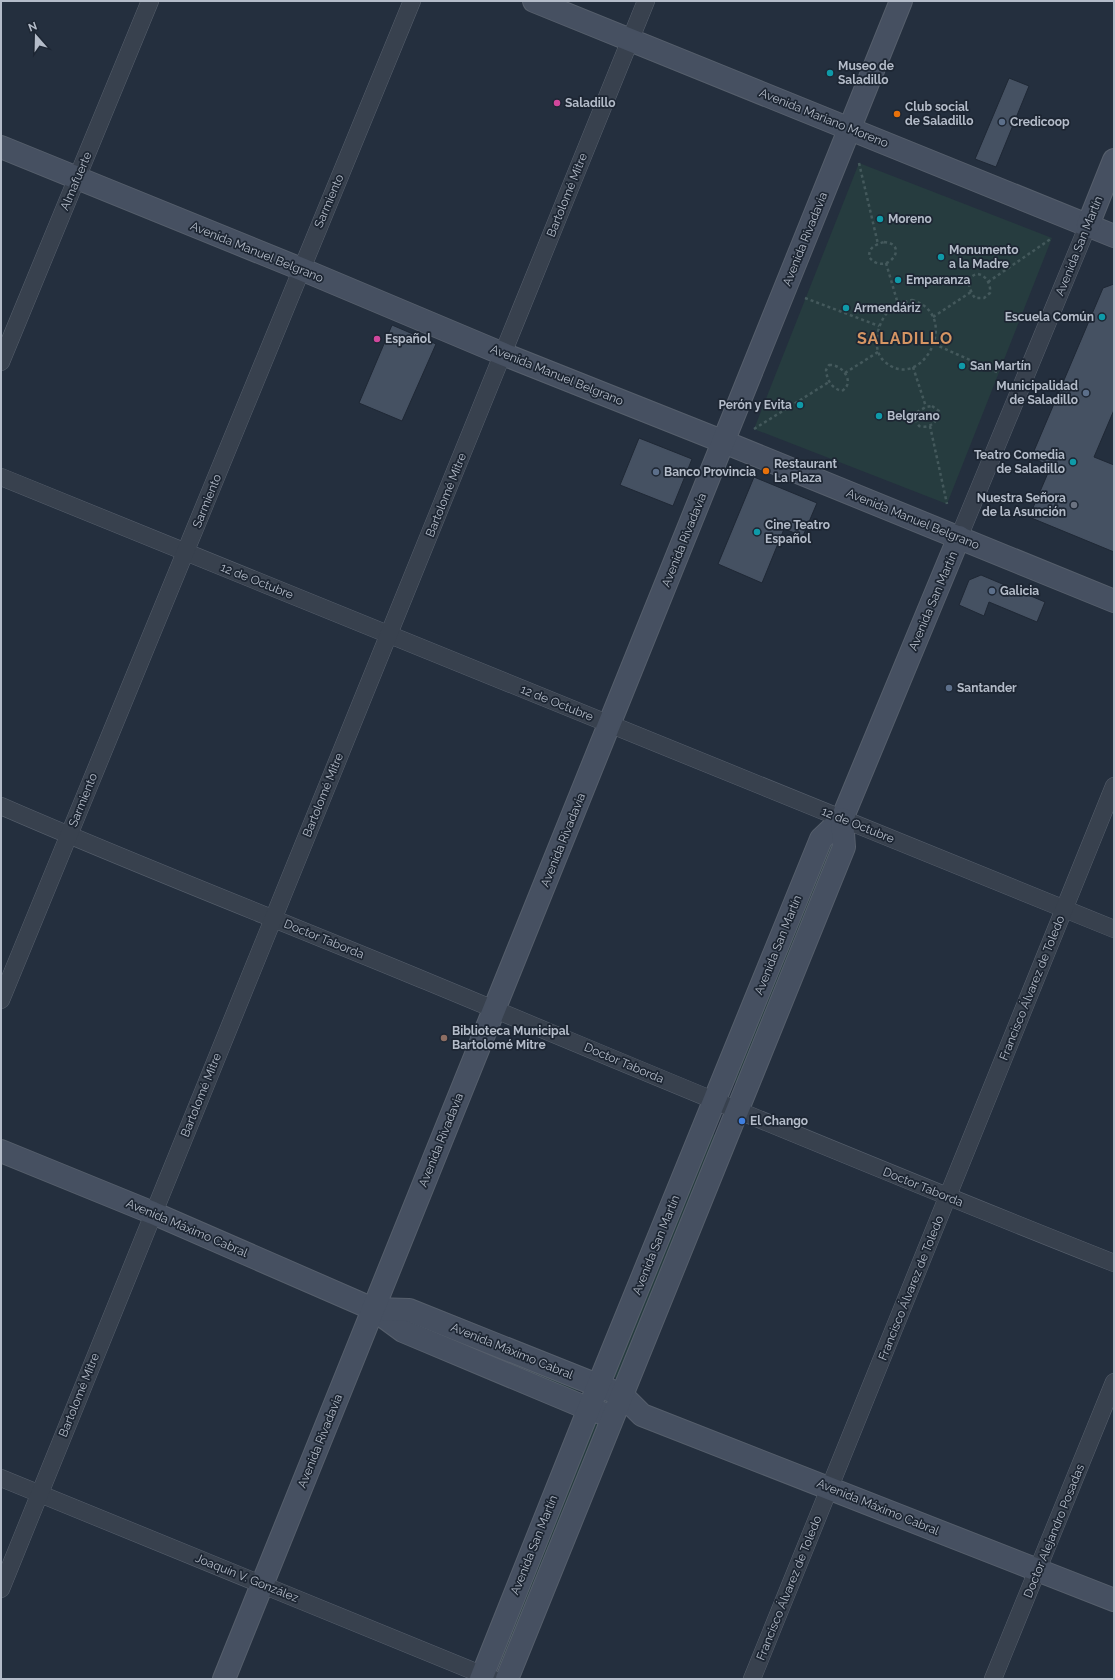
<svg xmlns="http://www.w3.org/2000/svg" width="1115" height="1680" font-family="Raleway,sans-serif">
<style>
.green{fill:#263c3f}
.building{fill:#455162;stroke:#1f2835}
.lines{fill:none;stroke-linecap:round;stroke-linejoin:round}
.street-casing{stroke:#565f6c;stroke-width:18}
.secondary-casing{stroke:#565f6c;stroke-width:24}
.path{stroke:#44595c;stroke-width:2.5;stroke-dasharray:3 3;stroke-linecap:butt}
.street{stroke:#38414e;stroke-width:17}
.secondary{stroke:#465061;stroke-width:22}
.culture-dot{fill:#0f9aa8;stroke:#1d2633;stroke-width:1.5}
.hotel-dot{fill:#d1479c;stroke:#1d2633;stroke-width:1.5}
.food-dot{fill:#e8710a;stroke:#1d2633;stroke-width:1.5}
.service-dot{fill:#5c6f8a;stroke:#1d2633;stroke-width:1.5}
.worship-dot{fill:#6b7280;stroke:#1d2633;stroke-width:1.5}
.education-dot{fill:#8d6e63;stroke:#1d2633;stroke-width:1.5}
.shop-dot{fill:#3f7fe0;stroke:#1d2633;stroke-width:1.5}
.labels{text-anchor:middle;stroke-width:3.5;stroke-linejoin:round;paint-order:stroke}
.poi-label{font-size:12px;font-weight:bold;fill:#b4bcc9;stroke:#1d2633;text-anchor:start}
.street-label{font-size:12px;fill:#b4bcc9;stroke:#1d2633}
.district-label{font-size:16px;font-weight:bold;letter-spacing:1px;fill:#d59563;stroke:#1d2633}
</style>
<rect width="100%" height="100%" fill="#242f3e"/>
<!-- green -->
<g class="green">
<polygon points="859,163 1052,238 947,504 754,429"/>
<polygon points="833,839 837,841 738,1084 734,1082"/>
<polygon points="713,1134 717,1136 618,1379 614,1377"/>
<polygon points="412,1321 578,1388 576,1392 410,1325"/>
<polygon points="595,1421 600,1422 501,1666 496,1664"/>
</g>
<!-- building -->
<g class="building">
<polygon points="1009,78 1029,86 996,167 975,159"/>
<polygon points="1114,284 1114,410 1094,457 1114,465 1114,552 1029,517 1051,466 1031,458 1103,288"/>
<polygon points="392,325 436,344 402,421 359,403"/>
<polygon points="639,438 692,459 673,506 620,485"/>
<polygon points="754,477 817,503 803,536 784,529 762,583 718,564"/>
<polygon points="981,575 1045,602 1037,622 989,602 984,616 959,605 969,580"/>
</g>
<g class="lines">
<defs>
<g id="street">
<polyline points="1,362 150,1"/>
<polyline points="1,477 1114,929"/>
<polyline points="959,537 1088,225"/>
<path d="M 1,806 C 141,867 284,922 426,981 C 655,1076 883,1172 1114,1263"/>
<polyline points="1,1000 412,1"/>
<polyline points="1,1478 493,1679"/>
<polyline points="1,1589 646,1"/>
<polyline points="752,1679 1114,786"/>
<polyline points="993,1679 1114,1382"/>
</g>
<g id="secondary">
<polyline points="534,1 1114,236"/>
<polyline points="1,147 301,269 503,354 724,442 1114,601"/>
<polyline points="1088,225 1114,160"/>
<polyline points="1,1151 153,1213 373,1309 403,1331 589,1409 602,1413"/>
<polyline points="373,1309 409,1310 622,1395 642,1415 1114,1600"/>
<polyline points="224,1679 901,1"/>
<polyline points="481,1679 598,1386 821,839 842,819 959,537"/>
<polyline points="507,1679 844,847 842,819"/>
</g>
</defs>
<!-- street casing -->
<use href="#street" class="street-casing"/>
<!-- secondary casing -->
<use href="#secondary" class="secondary-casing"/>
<!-- path -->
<g class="path">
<polyline points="859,163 878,244"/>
<path d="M 884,242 C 911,244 886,278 869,257 C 869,247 875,245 884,242 Z"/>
<polyline points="886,263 898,304"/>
<path d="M 978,274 C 987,276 991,285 990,293 L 984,298 L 975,298 C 969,290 964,276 978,274 Z"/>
<polyline points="988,282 1052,238"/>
<polyline points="805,298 879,326"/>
<path d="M 912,300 C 964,315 920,397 883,360 C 871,348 878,320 890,310 C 896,304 904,302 912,300 Z"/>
<polyline points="933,317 971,292"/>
<polyline points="934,344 999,373"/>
<path d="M 829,365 C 842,364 856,382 842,391 C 831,388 827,380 826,370 Z"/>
<polyline points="913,367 926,407"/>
<polyline points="845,373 878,352"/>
<path d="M 932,406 L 939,411 C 938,422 930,429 919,426 L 914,417 L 915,413 L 926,407 Z"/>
<polyline points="930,426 947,504"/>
<polyline points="754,429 829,382"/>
</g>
<!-- street -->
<use href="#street" class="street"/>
<!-- secondary -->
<use href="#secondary" class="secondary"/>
</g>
<!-- markers -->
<g class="culture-dot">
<circle cx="830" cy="73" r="4"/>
<circle cx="880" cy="219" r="4"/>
<circle cx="941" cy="257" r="4"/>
<circle cx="898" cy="280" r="4"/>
<circle cx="846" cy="308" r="4"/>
<circle cx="1102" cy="317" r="4"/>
<circle cx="962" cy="366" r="4"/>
<circle cx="800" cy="405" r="4"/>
<circle cx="879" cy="416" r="4"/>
<circle cx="1073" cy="462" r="4"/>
<circle cx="757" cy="532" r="4"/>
</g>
<g class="hotel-dot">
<circle cx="557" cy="103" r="4"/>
<circle cx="377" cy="339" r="4"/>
</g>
<g class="food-dot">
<circle cx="897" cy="114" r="4"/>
<circle cx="766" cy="471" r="4"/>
</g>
<g class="service-dot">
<circle cx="1002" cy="122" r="4"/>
<circle cx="1086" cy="393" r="4"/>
<circle cx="656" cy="472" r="4"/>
<circle cx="992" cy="591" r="4"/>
<circle cx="949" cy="688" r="4"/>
</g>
<circle class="worship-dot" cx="1074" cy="505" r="4"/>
<circle class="education-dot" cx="444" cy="1038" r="4"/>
<circle class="shop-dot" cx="742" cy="1121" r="4"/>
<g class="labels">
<!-- poi labels -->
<g class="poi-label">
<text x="838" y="70">Museo de<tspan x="838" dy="14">Saladillo</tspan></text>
<text x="565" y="107">Saladillo</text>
<text x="905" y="111">Club social<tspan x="905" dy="14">de Saladillo</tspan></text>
<text x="1010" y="126">Credicoop</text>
<text x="888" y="223">Moreno</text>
<text x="949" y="254">Monumento<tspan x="949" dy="14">a la Madre</tspan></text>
<text x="906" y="284">Emparanza</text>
<text x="854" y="312">Armendáriz</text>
<text x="1094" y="321" text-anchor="end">Escuela Común</text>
<text x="385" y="343">Español</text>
<text x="970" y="370">San Martín</text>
<text x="1078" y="390" text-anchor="end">Municipalidad<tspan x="1078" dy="14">de Saladillo</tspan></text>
<text x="792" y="409" text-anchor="end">Perón y Evita</text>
<text x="887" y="420">Belgrano</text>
<text x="1065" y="459" text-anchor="end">Teatro Comedia<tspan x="1065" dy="14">de Saladillo</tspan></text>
<text x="774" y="468">Restaurant<tspan x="774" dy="14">La Plaza</tspan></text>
<text x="664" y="476">Banco Provincia</text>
<text x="1066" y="502" text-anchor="end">Nuestra Señora<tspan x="1066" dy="14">de la Asunción</tspan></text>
<text x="765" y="529">Cine Teatro<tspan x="765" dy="14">Español</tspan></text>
<text x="1000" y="595">Galicia</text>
<text x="957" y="692">Santander</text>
<text x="452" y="1035">Biblioteca Municipal<tspan x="452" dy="14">Bartolomé Mitre</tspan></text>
<text x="750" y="1125">El Chango</text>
</g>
<!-- street labels -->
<g class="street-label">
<text transform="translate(824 118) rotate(22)" y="4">Avenida Mariano Moreno</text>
<text transform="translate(76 181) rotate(-67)" y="4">Almafuerte</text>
<text transform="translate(567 195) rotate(-68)" y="4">Bartolomé Mitre</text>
<text transform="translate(329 201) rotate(-67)" y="4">Sarmiento</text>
<text transform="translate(805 239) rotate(-68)" y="4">Avenida Rivadavia</text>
<text transform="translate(1079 246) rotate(-68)" y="4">Avenida San Martín</text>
<text transform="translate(257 252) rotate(22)" y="4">Avenida Manuel Belgrano</text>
<text transform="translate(557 375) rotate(22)" y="4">Avenida Manuel Belgrano</text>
<text transform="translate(446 495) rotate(-68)" y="4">Bartolomé Mitre</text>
<text transform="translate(207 501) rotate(-68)" y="4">Sarmiento</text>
<text transform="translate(913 519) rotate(22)" y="4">Avenida Manuel Belgrano</text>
<text transform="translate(684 540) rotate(-68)" y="4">Avenida Rivadavia</text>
<text transform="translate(257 581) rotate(22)" y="4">12 de Octubre</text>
<text transform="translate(933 601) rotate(-67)" y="4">Avenida San Martín</text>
<text transform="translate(557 703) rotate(22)" y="4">12 de Octubre</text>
<text transform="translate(323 795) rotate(-68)" y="4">Bartolomé Mitre</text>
<text transform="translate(83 800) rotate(-68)" y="4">Sarmiento</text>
<text transform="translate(858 825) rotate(22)" y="4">12 de Octubre</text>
<text transform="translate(563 840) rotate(-68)" y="4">Avenida Rivadavia</text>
<text transform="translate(324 939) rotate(22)" y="4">Doctor Taborda</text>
<text transform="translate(778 945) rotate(-68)" y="4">Avenida San Martín</text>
<text transform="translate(1032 988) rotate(-68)" y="4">Francisco Álvarez de Toledo</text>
<text transform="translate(624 1063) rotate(23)" y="4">Doctor Taborda</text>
<text transform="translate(201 1095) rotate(-68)" y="4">Bartolomé Mitre</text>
<text transform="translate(441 1140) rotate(-68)" y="4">Avenida Rivadavia</text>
<text transform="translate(923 1187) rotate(22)" y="4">Doctor Taborda</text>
<text transform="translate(187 1228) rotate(23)" y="4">Avenida Máximo Cabral</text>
<text transform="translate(656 1245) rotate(-68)" y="4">Avenida San Martín</text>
<text transform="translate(911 1288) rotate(-68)" y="4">Francisco Álvarez de Toledo</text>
<text transform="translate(512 1351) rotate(22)" y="4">Avenida Máximo Cabral</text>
<text transform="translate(79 1395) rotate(-68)" y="4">Bartolomé Mitre</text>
<text transform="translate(320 1441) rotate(-68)" y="4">Avenida Rivadavia</text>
<text transform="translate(878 1507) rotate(22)" y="4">Avenida Máximo Cabral</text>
<text transform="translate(1054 1531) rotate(-68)" y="4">Doctor Alejandro Posadas</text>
<text transform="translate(534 1545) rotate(-68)" y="4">Avenida San Martín</text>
<text transform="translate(247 1578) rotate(22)" y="4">Joaquín V. González</text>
<text transform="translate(789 1588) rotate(-68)" y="4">Francisco Álvarez de Toledo</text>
</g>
<!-- district labels -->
<g class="district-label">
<text x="905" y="344">SALADILLO</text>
</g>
</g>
<!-- border -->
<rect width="1115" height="1680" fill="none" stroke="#b4bcc9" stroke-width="4"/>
<!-- north arrow -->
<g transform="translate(36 36) rotate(340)" stroke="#1d2633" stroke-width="3" paint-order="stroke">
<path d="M0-3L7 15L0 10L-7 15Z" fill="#b4bcc9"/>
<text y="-6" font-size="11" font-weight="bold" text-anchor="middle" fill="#b4bcc9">N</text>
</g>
</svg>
